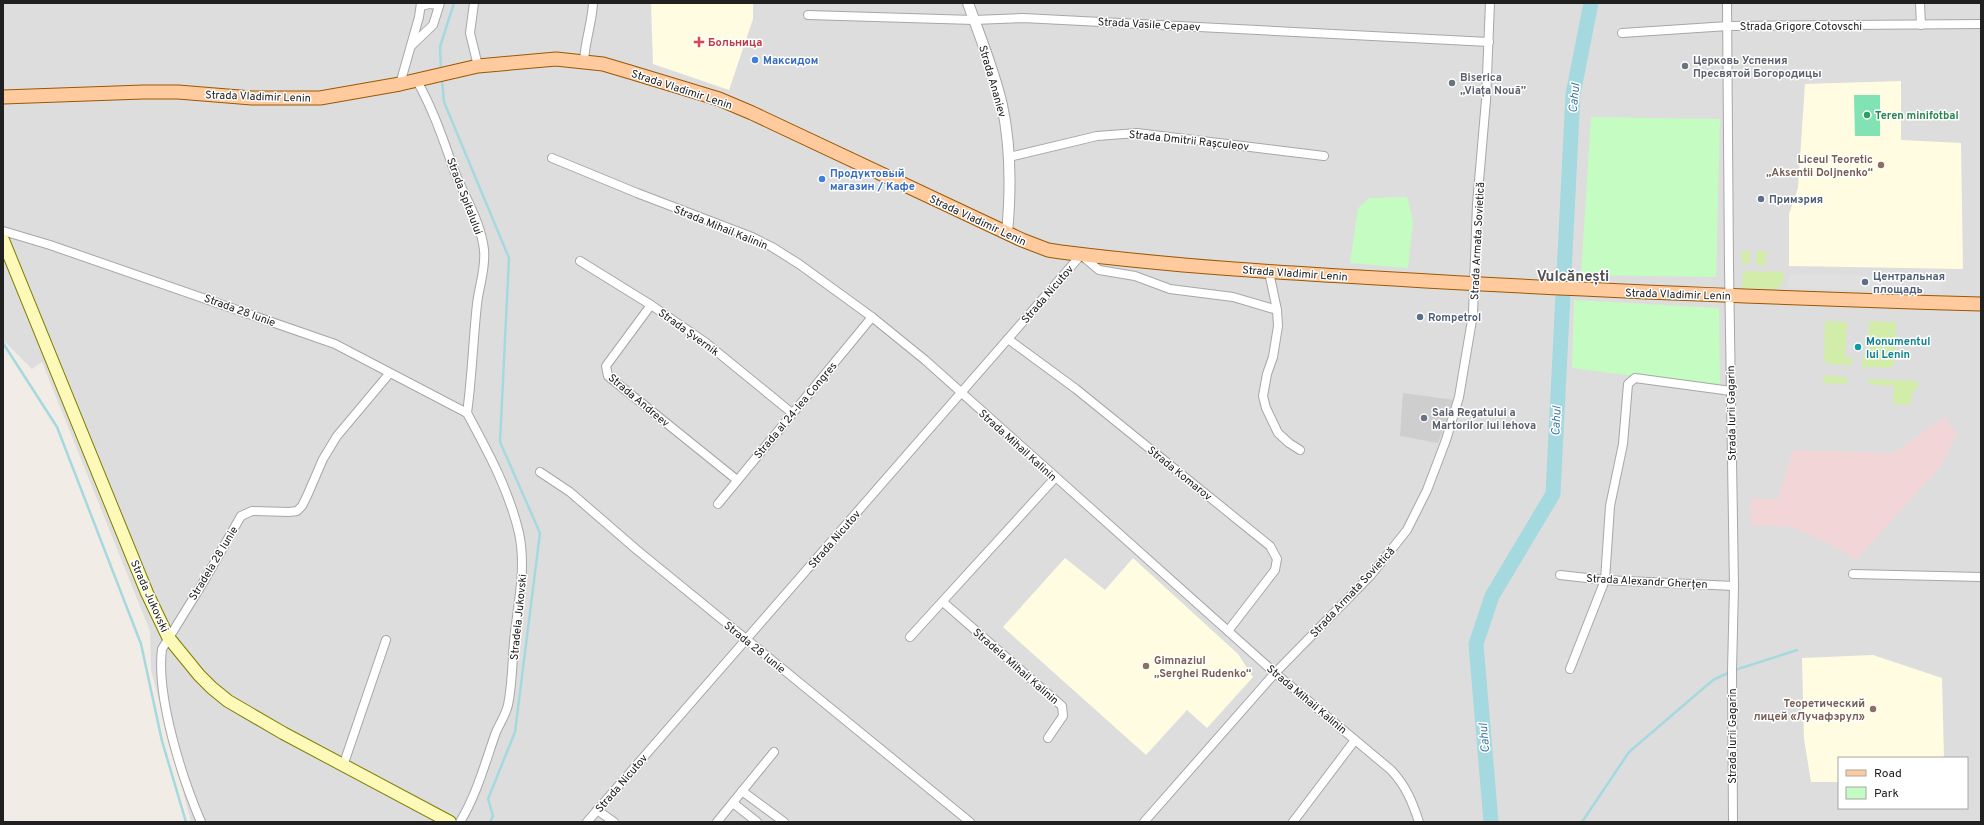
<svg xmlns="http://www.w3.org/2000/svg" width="1984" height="825" font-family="Overpass,sans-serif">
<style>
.residential{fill:#dedddd;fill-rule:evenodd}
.commercial{fill:#f2d5d7}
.education{fill:#fffce1}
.religious{fill:#cecece}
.grass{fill:#d2edaa}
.park{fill:#c4fcc2}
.pitch{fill:#81e3b3}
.parking{fill:#e0e0e0}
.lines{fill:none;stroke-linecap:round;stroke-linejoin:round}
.stream{stroke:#a5d9e0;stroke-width:2.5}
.river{stroke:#a5d9e0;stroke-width:15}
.minor-casing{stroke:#a7a7a7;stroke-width:10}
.tertiary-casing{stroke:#a7a7a7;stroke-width:12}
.secondary-casing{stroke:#7e7e00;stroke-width:14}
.primary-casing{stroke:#9c5800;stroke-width:15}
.minor{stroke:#fff;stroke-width:8}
.tertiary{stroke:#fff;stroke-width:10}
.secondary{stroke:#fcf9b9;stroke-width:12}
.primary{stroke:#ffca9d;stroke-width:13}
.health-dot{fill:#e0444e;stroke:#fff;stroke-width:1.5}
.shop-dot{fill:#3f7fe0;stroke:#fff;stroke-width:1.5}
.worship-dot{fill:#6b7280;stroke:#fff;stroke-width:1.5}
.leisure-dot{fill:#2e9e5b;stroke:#fff;stroke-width:1.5}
.education-dot{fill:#8d6e63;stroke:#fff;stroke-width:1.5}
.service-dot{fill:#5c6f8a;stroke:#fff;stroke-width:1.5}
.culture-dot{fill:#0f9aa8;stroke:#fff;stroke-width:1.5}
.labels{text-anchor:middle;stroke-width:3;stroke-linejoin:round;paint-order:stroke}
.street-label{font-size:11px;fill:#202020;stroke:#fff}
.health-label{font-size:11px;font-weight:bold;fill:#be3a42;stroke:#fff;text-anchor:start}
.shop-label{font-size:11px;font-weight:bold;fill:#366cbe;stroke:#fff;text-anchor:start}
.worship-label{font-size:11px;font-weight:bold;fill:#5b616d;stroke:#fff;text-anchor:start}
.leisure-label{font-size:11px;font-weight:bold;fill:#27864d;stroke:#fff;text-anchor:start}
.education-label{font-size:11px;font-weight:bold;fill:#785e54;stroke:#fff;text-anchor:end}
.service-label{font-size:11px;font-weight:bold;fill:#4e5e75;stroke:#fff;text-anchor:start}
.culture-label{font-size:11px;font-weight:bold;fill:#0d838f;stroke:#fff;text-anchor:start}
.water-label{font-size:12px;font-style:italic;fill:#3f789c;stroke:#fff}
.district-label{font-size:15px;font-weight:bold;fill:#535353;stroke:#fff}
</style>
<rect width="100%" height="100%" fill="#f1ece6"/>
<!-- residential -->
<path class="residential" d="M 3,3 L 1981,3 L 1981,822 L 191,822 L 151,670 L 150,631 L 42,362 L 32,369 L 3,340 ZM 1839,758 L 1967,758 L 1967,808 L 1839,808 Z"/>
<!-- commercial -->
<polygon class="commercial" points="1944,417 1957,433 1940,467 1856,560 1832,545 1792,527 1750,525 1751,499 1778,499 1793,450 1894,453"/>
<!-- education -->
<g class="education">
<polygon points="651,3 753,3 753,19 729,90 653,64"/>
<polygon points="1901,81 1901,140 1961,143 1963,269 1789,266 1789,214 1798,188 1805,84"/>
<polygon points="1065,558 1105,590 1133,558 1238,654 1253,677 1207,728 1187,710 1146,755 1003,627"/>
<polygon points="1873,655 1942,678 1944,758 1839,758 1839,782 1811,782 1804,739 1802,658"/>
</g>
<!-- religious -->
<polygon class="religious" points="1403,393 1454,400 1438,443 1400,436"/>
<!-- grass -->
<g class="grass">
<rect x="1742" y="251" width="8" height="13"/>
<rect x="1756" y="251" width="10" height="14"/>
<polygon points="1743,271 1784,272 1783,283 1775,289 1742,288"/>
<polygon points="1825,321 1847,322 1845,358 1852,358 1852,365 1828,364 1824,359"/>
<polygon points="1869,321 1896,322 1895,363 1889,368 1862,367 1863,356 1868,355"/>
<polygon points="1824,376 1847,377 1847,384 1823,383"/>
<polygon points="1869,379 1917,381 1918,385 1916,391 1912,391 1911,405 1893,404 1894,386 1869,384"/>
</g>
<!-- park -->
<g class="park">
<polygon points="1591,117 1720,119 1716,277 1581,275"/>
<polygon points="1407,197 1413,221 1408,268 1350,263 1358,208 1369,198"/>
<polygon points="1574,300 1719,308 1720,387 1572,368"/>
</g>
<!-- pitch -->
<polygon class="pitch" points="1854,95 1880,95 1880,136 1855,136"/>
<!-- parking -->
<polygon class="parking" points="1789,274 1942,277 1942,292 1788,288"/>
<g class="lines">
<!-- stream -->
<g class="stream">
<polyline points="441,70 440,47 454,3"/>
<polyline points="442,79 444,102 509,258 500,442 540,533 515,732 488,799 493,816 490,822"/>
<polyline points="3,343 57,427 141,644 162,741 186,822"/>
<polyline points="1735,670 1797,650"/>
<polyline points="1582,822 1629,752 1713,680 1730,672"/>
</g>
<!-- river -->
<polyline class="river" points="1491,822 1476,644 1492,596 1553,494 1573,94 1591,3"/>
<defs>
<g id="minor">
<polyline points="474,3 470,33 478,66"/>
<polyline points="1727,3 1729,268 1734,586 1732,671 1733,822"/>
<polyline points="1920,3 1921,25"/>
<polyline points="421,6 429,4 439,5"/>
<polyline points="808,15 974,20 1023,18 1489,42"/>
<polyline points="1622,33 1728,26 1981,24"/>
<polyline points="411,46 433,25 440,3"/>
<path d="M 584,61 C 585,41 592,23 593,3"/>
<path d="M 417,81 C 433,109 443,139 454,170 C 464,196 481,222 484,250 C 486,268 479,286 477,304 C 473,341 472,377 467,413"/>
<polyline points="400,84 419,17 421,3"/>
<polyline points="1009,157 1097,136 1137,133 1324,156"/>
<path d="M 552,158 L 637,193 L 752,237 L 772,247 L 799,264 L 872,317 L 925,360 L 1275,673 L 1391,770 C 1406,786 1412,801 1419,822"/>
<polyline points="3,231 50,245 335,344 467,413"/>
<polyline points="580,261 651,305 705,342 792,413"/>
<polyline points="1269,272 1277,310 1278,326 1273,357 1267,374 1263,396 1266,408 1278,433 1289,443 1300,450"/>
<polyline points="651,305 606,366 608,376 737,480"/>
<polyline points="1008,339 1076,389 1270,546 1277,559 1275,570 1228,631"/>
<polyline points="540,472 570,492 637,550 970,822"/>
<polyline points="718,504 872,317"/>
<polyline points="1853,574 1981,577"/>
<polyline points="1560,575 1605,580 1734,586"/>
<polyline points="943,602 1062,706 1063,716 1048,738"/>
<polyline points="910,637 1055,478"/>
<polyline points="1570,669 1605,580 1610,506 1623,444 1628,384 1635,378 1731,391"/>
<polyline points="343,766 386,640"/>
<polyline points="742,791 784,822"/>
<polyline points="733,803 757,822"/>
<polyline points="597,810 614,822"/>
<path d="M 201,822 C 182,778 156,697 162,649 L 204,581 L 241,516 L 252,511 L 289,512 L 297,511 L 302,506 L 307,496 L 323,459 L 337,436 L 389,374"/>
<path d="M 460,822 C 477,794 485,763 496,732 C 500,723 506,714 508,705 C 513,681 512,656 515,632 C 519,599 526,566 519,533 C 509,490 488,452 467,413"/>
<polyline points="587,822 1081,255 1099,270 1135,276 1170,289 1233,297 1277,310"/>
<polyline points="717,822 774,752"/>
<polyline points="1144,822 1275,673 1371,575 1407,530 1427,490 1446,440 1459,397 1473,314 1477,204 1486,100 1490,3"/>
<polyline points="1293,822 1355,740"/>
</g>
<path id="tertiary" d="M 968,3 C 980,37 994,70 1002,105 C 1011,146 1011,190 1007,233"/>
<polyline id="secondary" points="3,240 147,593 168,637 199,675 212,688 228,701 283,733 450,822"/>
<path id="primary" d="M 3,97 L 143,92 L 178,92 L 252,98 L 320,98 L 400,84 L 478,66 L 556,59 L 603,64 L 630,72 L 719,99 L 752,113 L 1022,240 L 1048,250 L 1061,252 C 1172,266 1283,273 1394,279 C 1589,291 1785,298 1981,304"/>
</defs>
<!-- minor casing -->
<use href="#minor" class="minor-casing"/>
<!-- tertiary casing -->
<use href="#tertiary" class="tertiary-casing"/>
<!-- secondary casing -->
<use href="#secondary" class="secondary-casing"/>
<!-- primary casing -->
<use href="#primary" class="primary-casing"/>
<!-- minor -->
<use href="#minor" class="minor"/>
<!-- tertiary -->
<use href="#tertiary" class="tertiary"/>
<!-- secondary -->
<use href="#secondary" class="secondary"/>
<!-- primary -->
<use href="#primary" class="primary"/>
</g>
<!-- markers -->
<path class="health-dot" d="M697 36h4v4h4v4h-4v4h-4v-4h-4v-4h4z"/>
<g class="shop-dot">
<circle cx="755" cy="60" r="4"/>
<circle cx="822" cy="179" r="4"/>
</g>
<g class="worship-dot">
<circle cx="1685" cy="66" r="4"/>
<circle cx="1452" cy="83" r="4"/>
<circle cx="1424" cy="418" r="4"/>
</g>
<circle class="leisure-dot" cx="1867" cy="115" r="4"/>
<g class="education-dot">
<circle cx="1881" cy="165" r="4"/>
<circle cx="1146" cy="666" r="4"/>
<circle cx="1873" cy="709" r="4"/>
</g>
<g class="service-dot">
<circle cx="1761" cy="199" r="4"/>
<circle cx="1865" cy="282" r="4"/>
<circle cx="1420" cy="317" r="4"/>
</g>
<circle class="culture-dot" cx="1858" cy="347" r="4"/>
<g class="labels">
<!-- street labels -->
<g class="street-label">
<text transform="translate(1149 24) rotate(3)" y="4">Strada Vasile Cepaev</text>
<text x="1801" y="30">Strada Grigore Cotovschi</text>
<text transform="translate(993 81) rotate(74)" y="4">Strada Ananiev</text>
<text transform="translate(682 89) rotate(18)" y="4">Strada Vladimir Lenin</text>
<text transform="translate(258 96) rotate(2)" y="4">Strada Vladimir Lenin</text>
<text transform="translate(1189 140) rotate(6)" y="4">Strada Dmitrii Rașculeov</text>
<text transform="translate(465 196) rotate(69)" y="4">Strada Spitalului</text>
<text transform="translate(978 220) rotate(25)" y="4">Strada Vladimir Lenin</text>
<text transform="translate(721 227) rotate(22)" y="4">Strada Mihail Kalinin</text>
<text transform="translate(1477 241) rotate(-87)" y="4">Strada Armata Sovietică</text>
<text transform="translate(1295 273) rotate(4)" y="4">Strada Vladimir Lenin</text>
<text transform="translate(1047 294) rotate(-49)" y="4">Strada Nicutov</text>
<text transform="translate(1678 294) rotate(2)" y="4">Strada Vladimir Lenin</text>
<text transform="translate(240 310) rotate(20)" y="4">Strada 28 Iunie</text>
<text transform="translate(689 332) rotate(36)" y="4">Strada Șvernik</text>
<text transform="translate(639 400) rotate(40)" y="4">Strada Andreev</text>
<text transform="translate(795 410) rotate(-50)" y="4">Strada al 24-lea Congres</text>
<text transform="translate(1731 413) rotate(-91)" y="4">Strada Iurii Gagarin</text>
<text transform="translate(1018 445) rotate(42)" y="4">Strada Mihail Kalinin</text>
<text transform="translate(1180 473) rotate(39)" y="4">Strada Komarov</text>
<text transform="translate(834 539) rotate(-49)" y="4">Strada Nicutov</text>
<text transform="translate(213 563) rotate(-59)" y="4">Stradela 28 Iunie</text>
<text transform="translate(1647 581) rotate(3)" y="4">Strada Alexandr Gherțen</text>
<text transform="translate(1352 592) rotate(-47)" y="4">Strada Armata Sovietică</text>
<text transform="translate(150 596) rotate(66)" y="4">Strada Jukovski</text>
<text transform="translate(518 617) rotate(-84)" y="4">Stradela Jukovski</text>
<text transform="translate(755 647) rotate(39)" y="4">Strada 28 Iunie</text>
<text transform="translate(1016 666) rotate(41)" y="4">Stradela Mihail Kalinin</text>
<text transform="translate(1307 699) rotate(40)" y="4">Strada Mihail Kalinin</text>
<text transform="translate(1732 736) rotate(-90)" y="4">Strada Iurii Gagarin</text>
<text transform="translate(621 783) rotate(-49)" y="4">Strada Nicutov</text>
</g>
<!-- health labels -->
<g class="health-label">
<text x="708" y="46">Больница</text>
</g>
<!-- shop labels -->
<g class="shop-label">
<text x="763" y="64">Максидом</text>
<text x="830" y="177">Продуктовый<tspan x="830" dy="13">магазин / Кафе</tspan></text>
</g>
<!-- worship labels -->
<g class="worship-label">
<text x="1693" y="64">Церковь Успения<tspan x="1693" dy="13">Пресвятой Богородицы</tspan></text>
<text x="1460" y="81">Biserica<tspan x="1460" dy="13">„Viața Nouă”</tspan></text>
<text x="1432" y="416">Sala Regatului a<tspan x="1432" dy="13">Martorilor lui Iehova</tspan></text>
</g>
<!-- leisure labels -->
<g class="leisure-label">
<text x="1875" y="119">Teren minifotbal</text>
</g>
<!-- education labels -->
<g class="education-label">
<text x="1873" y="163">Liceul Teoretic<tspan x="1873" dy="13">„Aksentii Doljnenko“</tspan></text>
<text x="1154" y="664" text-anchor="start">Gimnaziul<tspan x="1154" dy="13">„Serghei Rudenko“</tspan></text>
<text x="1865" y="707">Теоретический<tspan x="1865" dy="13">лицей «Лучафэрул»</tspan></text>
</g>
<!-- service labels -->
<g class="service-label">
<text x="1769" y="203">Примэрия</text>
<text x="1873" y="280">Центральная<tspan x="1873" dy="13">площадь</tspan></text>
<text x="1428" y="321">Rompetrol</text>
</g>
<!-- culture labels -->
<g class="culture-label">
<text x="1866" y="345">Monumentul<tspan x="1866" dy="13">lui Lenin</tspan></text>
</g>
<!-- water labels -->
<g class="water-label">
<text transform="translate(1574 98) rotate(-84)" y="4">Cahul</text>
<text transform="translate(1556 421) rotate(-87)" y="4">Cahul</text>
<text transform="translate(1484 738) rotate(-95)" y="4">Cahul</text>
</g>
<!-- district labels -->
<g class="district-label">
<text x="1573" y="281">Vulcănești</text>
</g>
</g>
<!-- border -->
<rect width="1984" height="825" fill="none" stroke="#202020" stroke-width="8"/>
<!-- legend -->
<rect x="1838" y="757" width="130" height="52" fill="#ffffff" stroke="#a6a6a6"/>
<rect x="1846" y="770" width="20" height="6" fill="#ffca9d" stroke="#a6a6a6"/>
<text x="1874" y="777" font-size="12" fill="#202020">Road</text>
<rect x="1846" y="787" width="20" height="12" fill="#c4fcc2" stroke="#a6a6a6"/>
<text x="1874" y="797" font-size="12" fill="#202020">Park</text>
</svg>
